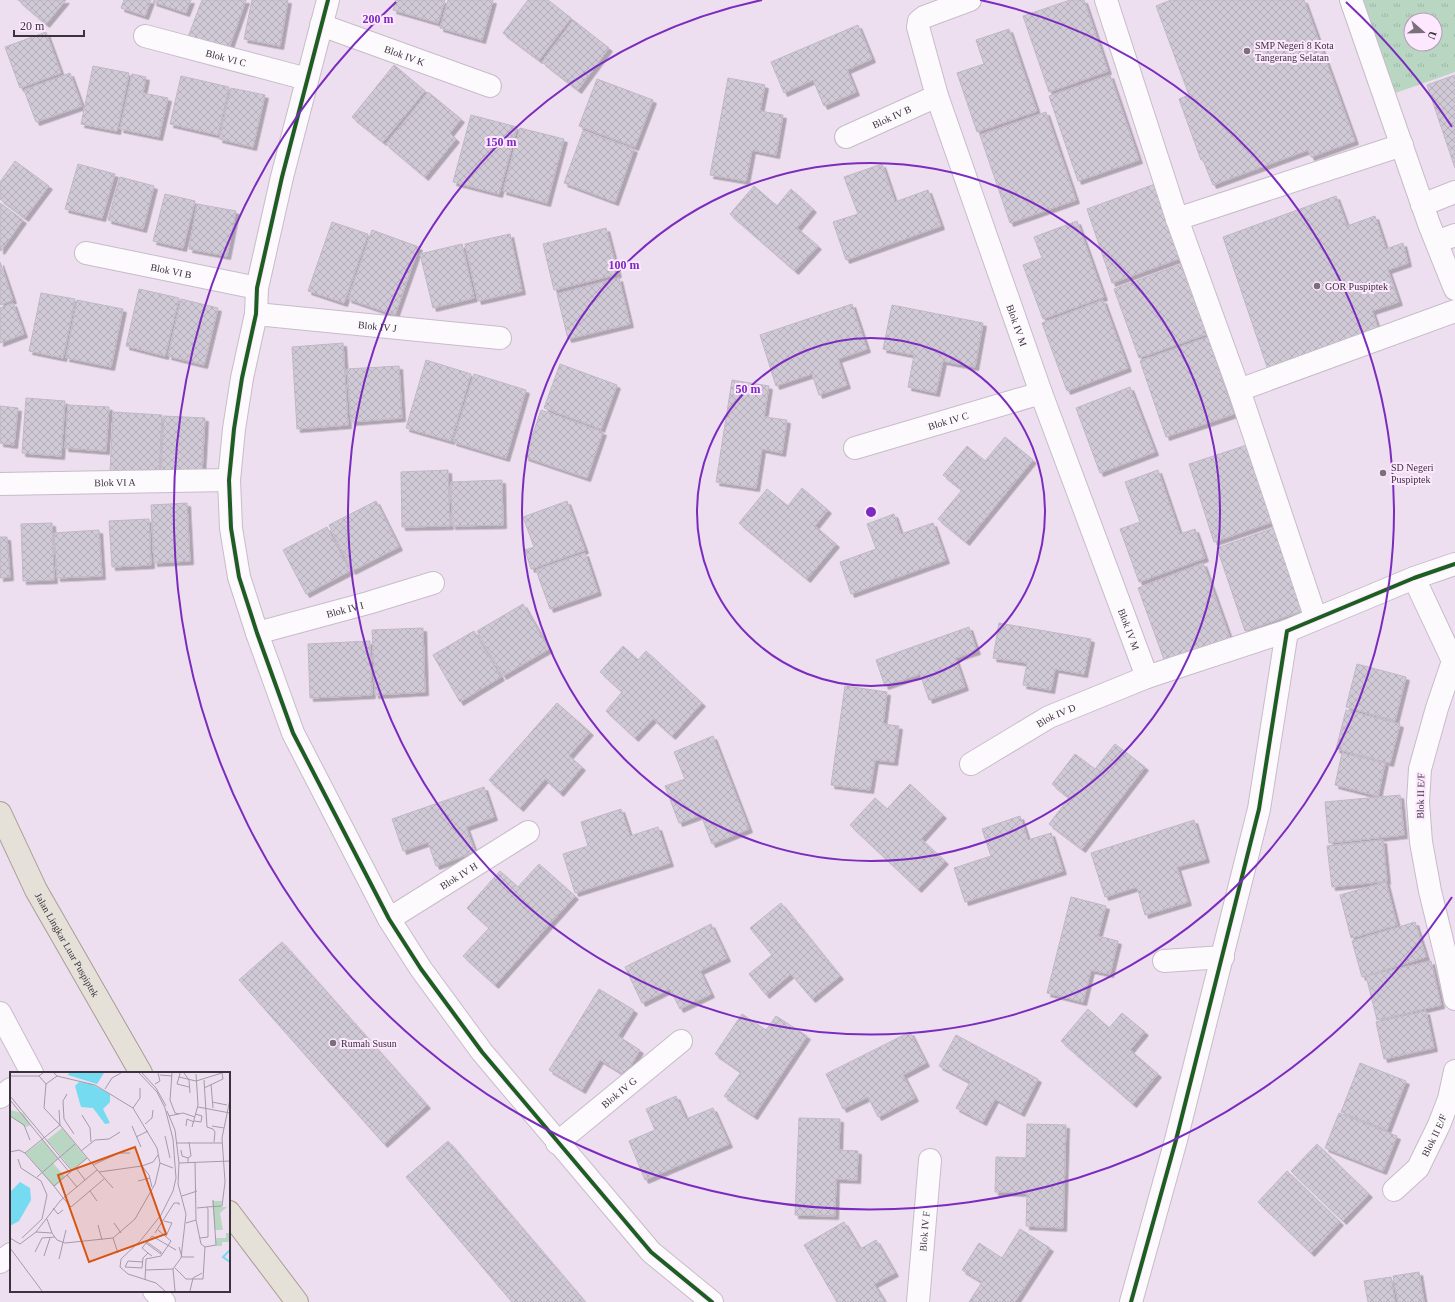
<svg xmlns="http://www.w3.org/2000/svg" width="1455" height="1302" font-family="'Times New Roman',serif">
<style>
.grass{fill:url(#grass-tufts);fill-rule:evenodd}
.building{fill:url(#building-cross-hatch);stroke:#c0b8c6;filter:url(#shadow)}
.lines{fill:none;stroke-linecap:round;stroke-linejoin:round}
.minor-casing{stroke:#c7bcc9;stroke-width:24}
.major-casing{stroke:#a99d94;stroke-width:24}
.minor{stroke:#fcfafd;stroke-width:22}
.major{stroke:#e5e1d9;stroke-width:22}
.cycleway-casing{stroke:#fde8ff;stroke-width:6}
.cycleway{stroke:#1b5e20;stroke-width:4}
.ring{fill:none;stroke:#7b2cbf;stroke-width:2}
.poi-dot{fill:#7a6f7b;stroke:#fde8ff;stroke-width:1.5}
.labels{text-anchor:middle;stroke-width:4;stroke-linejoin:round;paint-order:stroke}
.poi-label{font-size:10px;fill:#3c323d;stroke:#fde8ff;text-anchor:start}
.street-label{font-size:10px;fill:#3c323d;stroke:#fde8ff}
.inset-river{fill:none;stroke:#74dbf0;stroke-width:2}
.inset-road{fill:none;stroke:#a69aa8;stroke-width:1}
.view{fill:#d75511;fill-opacity:0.15;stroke:#d75511;stroke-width:2}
.inset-edge{fill:none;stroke:#3c323d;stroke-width:2}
.centre{fill:#7b2cbf;stroke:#fde8ff;stroke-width:2}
.ring-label{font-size:12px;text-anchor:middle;font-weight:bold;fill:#7b2cbf;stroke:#fde8ff;stroke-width:4;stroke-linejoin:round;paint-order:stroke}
</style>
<defs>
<pattern id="grass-tufts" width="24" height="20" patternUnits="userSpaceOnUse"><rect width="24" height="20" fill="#b8d6c1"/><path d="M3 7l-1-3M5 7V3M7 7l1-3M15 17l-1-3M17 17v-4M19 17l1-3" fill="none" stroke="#9fb8a7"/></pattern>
<pattern id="building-cross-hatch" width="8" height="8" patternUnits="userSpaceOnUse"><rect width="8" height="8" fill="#d0c9d6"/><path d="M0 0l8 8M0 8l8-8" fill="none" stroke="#b4adb9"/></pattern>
<filter id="shadow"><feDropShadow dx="3.5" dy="3.5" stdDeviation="0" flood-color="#0004"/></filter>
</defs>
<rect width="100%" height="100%" fill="#eddfef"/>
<!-- grass -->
<path class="grass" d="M 1351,0 L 1455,0 L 1455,72 L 1384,97 ZM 1411,20 L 1435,20 L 1435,44 L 1411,44 Z"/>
<!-- building -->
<g class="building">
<polygon points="18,0 66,0 46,24"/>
<polygon points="124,0 151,0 145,16 121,8"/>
<polygon points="154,0 191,0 186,13 153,2"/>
<polygon points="202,0 246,0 228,51 188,37"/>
<polygon points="252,0 288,0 280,46 244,39"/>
<polygon points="396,0 445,0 438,23 393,10"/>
<polygon points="448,0 493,0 482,40 440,28"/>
<polygon points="528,0 548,0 571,18 539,60 503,33"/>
<polygon points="1070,0 1084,0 1108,71 1049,92 1023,16"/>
<polygon points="1171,0 1304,0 1355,141 1311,157 1308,150 1213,185 1203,160 1201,160 1179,99 1189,95 1156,6"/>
<polygon points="573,20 609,48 578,90 542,62"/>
<polygon points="858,25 872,59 847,70 856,92 824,106 813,80 784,93 771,62"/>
<polygon points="1009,29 1037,111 977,132 957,73 984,64 976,40"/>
<polygon points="46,32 61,73 20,88 5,47"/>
<polygon points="394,65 425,91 383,142 352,117"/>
<polygon points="93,66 129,73 117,131 81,124"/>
<polygon points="70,73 82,106 36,122 24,90"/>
<polygon points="132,74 146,77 143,93 168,98 159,137 120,129"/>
<polygon points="1110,75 1139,160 1078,181 1049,96"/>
<polygon points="1455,75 1455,168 1427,85"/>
<polygon points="181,76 229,87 218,135 170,124"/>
<polygon points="728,78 765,85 760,111 783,115 776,155 752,150 746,181 710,175"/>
<polygon points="597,79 653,100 635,147 579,126"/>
<polygon points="231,88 265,95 253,147 219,139"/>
<polygon points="428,92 461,119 450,133 456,139 425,177 386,144"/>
<polygon points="1046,112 1076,200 1010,223 980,135"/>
<polygon points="471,115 517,127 499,194 453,182"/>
<polygon points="520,128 564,139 547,203 503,191"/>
<polygon points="583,131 634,149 615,202 564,183"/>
<polygon points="15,161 49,186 25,218 0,199 0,182"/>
<polygon points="78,164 115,174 102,218 65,209"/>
<polygon points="882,164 895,202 928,190 941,226 846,260 833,222 858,214 844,177"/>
<polygon points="120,177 154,186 143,229 108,220"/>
<polygon points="1155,184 1181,258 1112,283 1087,209"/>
<polygon points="754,186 777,206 791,189 813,209 797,228 818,246 795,271 730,214"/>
<polygon points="165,194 195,201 183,248 153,241"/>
<polygon points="1336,196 1347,226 1375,216 1386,249 1403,243 1408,263 1388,270 1399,302 1372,311 1380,334 1269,373 1223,237"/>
<polygon points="0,203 23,220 1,251 0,250"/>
<polygon points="197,204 236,211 227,256 189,249"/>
<polygon points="1077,221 1104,297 1043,319 1023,265 1042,258 1034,237"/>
<polygon points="332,222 368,234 344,303 308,291"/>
<polygon points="606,228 618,274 554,290 543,244"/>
<polygon points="372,230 419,247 395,315 348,299"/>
<polygon points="510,234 522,291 478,301 465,244"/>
<polygon points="462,244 474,298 433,308 420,254"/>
<polygon points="0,262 13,300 0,305"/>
<polygon points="1182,264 1207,334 1139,358 1114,289"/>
<polygon points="619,278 630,324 568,339 557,294"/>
<polygon points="139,289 179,298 165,356 126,346"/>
<polygon points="41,293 75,299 63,358 29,351"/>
<polygon points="181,299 218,308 204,365 168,356"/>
<polygon points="77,300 123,309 111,367 66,358"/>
<polygon points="1103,300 1128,368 1067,391 1042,323"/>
<polygon points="13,303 24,334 0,343 0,308"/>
<polygon points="852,304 867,349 838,359 847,385 819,395 812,374 776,386 760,335"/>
<polygon points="892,305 983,323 975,367 943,361 936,393 908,387 914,355 883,349"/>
<polygon points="1208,337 1234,414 1166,437 1140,361"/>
<polygon points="343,343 348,425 297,429 292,347"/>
<polygon points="426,360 471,374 451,441 406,428"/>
<polygon points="560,364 617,385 601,429 544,408"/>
<polygon points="399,366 402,418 351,422 347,369"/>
<polygon points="474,374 526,390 506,458 453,442"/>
<polygon points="732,380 769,386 764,417 787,420 782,453 762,449 756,488 716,482"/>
<polygon points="1130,387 1155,452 1100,473 1076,408"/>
<polygon points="26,398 65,401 61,456 22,453"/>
<polygon points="68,405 109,407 106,451 65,448"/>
<polygon points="0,406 18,408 14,445 0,443"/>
<polygon points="541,410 603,432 587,478 525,457"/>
<polygon points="113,412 162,415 159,475 110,472"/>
<polygon points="164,416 205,418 202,473 161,472"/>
<polygon points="1005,437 1033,460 966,542 938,519 962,490 943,475 967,446 985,461"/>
<polygon points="1253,443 1278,520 1214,542 1189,464"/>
<polygon points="448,470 450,526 402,527 401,472"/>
<polygon points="1158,470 1180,534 1195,529 1205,558 1139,582 1120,529 1140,522 1125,482"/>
<polygon points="502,480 503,525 452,526 451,482"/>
<polygon points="802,488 828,510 815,526 836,544 807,579 739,523 767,489 788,506"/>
<polygon points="376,501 399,547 352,571 329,525"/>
<polygon points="567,501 585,550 531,569 525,550 534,547 523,517"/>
<polygon points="187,503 190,561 154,563 151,505"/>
<polygon points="894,514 901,534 933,523 946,560 851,594 840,562 876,549 867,524"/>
<polygon points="149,519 151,565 112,567 109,521"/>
<polygon points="52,523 54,580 23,581 21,524"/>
<polygon points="327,527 350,571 306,594 283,550"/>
<polygon points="1277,527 1305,610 1245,631 1217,548"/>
<polygon points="99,530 102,576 57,578 54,533"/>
<polygon points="0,537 7,537 10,577 0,578"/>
<polygon points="585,553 598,592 550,609 536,570"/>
<polygon points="1203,563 1231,641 1166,665 1138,588"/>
<polygon points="523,604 549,649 503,676 477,631"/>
<polygon points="999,623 1091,639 1084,674 1055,669 1051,690 1023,685 1027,663 993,658"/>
<polygon points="969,627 977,651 955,658 965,687 929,700 920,674 885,686 876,660"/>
<polygon points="423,628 425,692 375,695 372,630"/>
<polygon points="474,631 501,677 460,702 433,655"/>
<polygon points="370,641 372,695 310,698 308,644"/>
<polygon points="623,646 638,660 646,651 702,703 672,736 653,719 635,738 606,711 622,692 600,672"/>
<polygon points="1357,664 1406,677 1395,721 1346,707"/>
<polygon points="845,686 887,692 883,724 899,726 894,762 875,760 870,790 831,785"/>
<polygon points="557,703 590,732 569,756 582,767 560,793 545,779 520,808 489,780"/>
<polygon points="1346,710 1400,724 1390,763 1336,749"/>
<polygon points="713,736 749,829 712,844 701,815 679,823 665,786 685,779 674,752"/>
<polygon points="1115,744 1145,767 1082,849 1049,824 1069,798 1052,784 1075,754 1095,769"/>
<polygon points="1342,753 1385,763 1378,796 1335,785"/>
<polygon points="910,784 943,815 921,839 945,861 918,889 850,825 875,798 887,809"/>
<polygon points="484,787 494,817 466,827 475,852 436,866 428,842 403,851 392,819"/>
<polygon points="1400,795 1404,835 1329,843 1325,802"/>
<polygon points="621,809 630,836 658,827 670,863 575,893 563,854 588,846 581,822"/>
<polygon points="1020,816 1028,840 1051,833 1063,871 965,902 954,868 991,856 982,829"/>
<polygon points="1194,820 1206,859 1177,867 1188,902 1145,915 1137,887 1105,897 1091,853"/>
<polygon points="1383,840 1387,881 1332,887 1327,846"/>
<polygon points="539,864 575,896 495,985 463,956 489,928 467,908 500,871 518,887"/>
<polygon points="1386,882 1397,925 1351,938 1340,895"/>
<polygon points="1071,897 1106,906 1098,936 1118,941 1110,974 1091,970 1083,1002 1047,993"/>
<polygon points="781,903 840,976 812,999 791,974 766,995 749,974 772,955 750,928"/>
<polygon points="1415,922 1426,957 1362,977 1352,941"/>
<polygon points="711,924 727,958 700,971 711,994 680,1009 670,989 642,1003 625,967"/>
<polygon points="282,942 427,1105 384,1144 239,980"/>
<polygon points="1431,961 1441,1005 1377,1020 1366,976"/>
<polygon points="599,989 634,1010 618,1036 640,1050 625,1075 600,1060 582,1090 549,1070"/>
<polygon points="1088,1009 1109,1028 1122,1013 1145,1032 1130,1050 1158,1074 1133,1104 1061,1041"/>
<polygon points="1426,1011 1434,1048 1384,1059 1376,1022"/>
<polygon points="742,1014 766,1030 776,1016 807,1036 754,1116 724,1096 741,1072 715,1054"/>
<polygon points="910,1032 926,1063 903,1075 915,1098 878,1117 868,1097 843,1109 826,1074"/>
<polygon points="956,1035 1038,1079 1021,1113 995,1099 983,1122 956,1108 970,1082 939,1066"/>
<polygon points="1360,1063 1406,1081 1387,1130 1341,1112"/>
<polygon points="676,1096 686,1119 713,1108 729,1144 645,1180 629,1141 655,1130 646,1109"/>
<polygon points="1339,1113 1397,1136 1383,1171 1325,1148"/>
<polygon points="799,1118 840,1119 839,1150 858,1151 857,1180 836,1179 835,1216 795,1215"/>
<polygon points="1027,1124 1066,1125 1063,1228 1026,1226 1027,1193 995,1192 996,1157 1026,1158"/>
<polygon points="448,1141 585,1302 512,1302 406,1177"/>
<polygon points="1317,1144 1369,1194 1343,1221 1291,1171"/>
<polygon points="1287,1171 1340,1222 1311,1253 1258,1202"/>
<polygon points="844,1222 860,1249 876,1240 895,1273 874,1284 885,1302 837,1302 804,1245"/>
<polygon points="1020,1229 1050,1248 1015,1302 969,1302 982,1282 962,1270 979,1243 1002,1258"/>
<polygon points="1419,1272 1424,1302 1398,1302 1393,1276"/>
<polygon points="1391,1277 1395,1302 1368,1302 1364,1281"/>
</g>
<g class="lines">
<defs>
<g id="minor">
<polyline points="328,0 282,177 257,288 256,314 242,378 234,429 229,480 231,528 239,577 257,633 293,733 389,919 421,969 482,1052 651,1252 712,1302"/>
<path id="s1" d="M 970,0 L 924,17 L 919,21 L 918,27 L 937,96 L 1041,393 L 1147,677"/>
<polyline points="1106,0 1177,219 1239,390 1316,619"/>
<polyline points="1351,0 1429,224 1455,289"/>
<path id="s2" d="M 321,25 L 490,86"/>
<path id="s3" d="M 145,36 L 307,79"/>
<path id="s4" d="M 846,137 L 937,96"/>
<polyline points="1422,205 1455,192"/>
<polyline points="1177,219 1402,145"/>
<polyline points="1437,242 1455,235"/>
<path id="s5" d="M 86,253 L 257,288"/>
<path id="s6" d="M 256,314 L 500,338"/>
<polyline points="1239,390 1455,311"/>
<path id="s7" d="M 855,448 L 1041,393"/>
<path id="s8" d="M 0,484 L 229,480"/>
<polyline points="1414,578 1453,661 1437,708 1420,769 1418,802 1421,842 1430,891 1447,961 1455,999"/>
<path id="s9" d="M 257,633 L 368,603 L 433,583"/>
<path id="s10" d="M 971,764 L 1049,717 L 1147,677 L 1287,631"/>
<path id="s11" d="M 389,919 L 528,832"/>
<polyline points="1164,961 1223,957"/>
<polyline points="0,1013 32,1073"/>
<polyline points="0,1097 11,1089"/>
<path id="s12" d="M 557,1143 L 681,1041"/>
<path id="s13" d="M 1394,1190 L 1418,1168 L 1439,1125 L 1449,1099 L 1455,1071"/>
<polyline points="0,1262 11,1254"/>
<polyline points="154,1291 164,1302"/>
<path id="s14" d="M 918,1302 L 930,1160"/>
<polyline points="1131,1302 1176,1140 1259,809 1287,631 1414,578 1455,564"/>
</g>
<g id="major">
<path id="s15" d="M 0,813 L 36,890 L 141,1073"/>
<polyline points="229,1212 297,1302"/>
</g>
</defs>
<!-- minor casing -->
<use href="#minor" class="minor-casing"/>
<!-- major casing -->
<use href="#major" class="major-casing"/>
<!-- minor -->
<use href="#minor" class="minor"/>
<!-- major -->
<use href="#major" class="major"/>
<defs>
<g id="cycleway">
<polyline points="328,0 282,177 257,288 256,314 242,378 234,429 229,480 231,528 239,577 257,633 293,733 389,919 421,969 482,1052 651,1252 712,1302"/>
<polyline points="1131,1302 1176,1140 1259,809 1287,631 1414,578 1455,564"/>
</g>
</defs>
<!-- cycleway casing -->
<use href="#cycleway" class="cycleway-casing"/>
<!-- cycleway -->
<use href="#cycleway" class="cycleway"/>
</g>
<!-- distance rings -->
<g class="ring">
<circle cx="871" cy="512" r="174"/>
<circle cx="871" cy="512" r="349"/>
<path d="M980 0A523 523 0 1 1 762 0"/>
<path d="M1452 897A697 697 0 1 1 396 2M1346 2A697 697 0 0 1 1452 127"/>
</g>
<!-- markers -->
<g class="poi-dot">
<circle cx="1247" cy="51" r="4"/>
<circle cx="1317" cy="286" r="4"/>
<circle cx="1383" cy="473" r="4"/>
<circle cx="333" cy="1043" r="4"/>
</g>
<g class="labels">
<!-- poi labels -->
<g class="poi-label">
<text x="1255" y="49">SMP Negeri 8 Kota<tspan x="1255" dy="12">Tangerang Selatan</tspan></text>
<text x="1325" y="290">GOR Puspiptek</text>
<text x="1391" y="471">SD Negeri<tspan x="1391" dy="12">Puspiptek</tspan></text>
<text x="341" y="1047">Rumah Susun</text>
</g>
<!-- street labels -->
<g class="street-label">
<text dy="4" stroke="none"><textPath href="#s2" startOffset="89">Blok IV K</textPath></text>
<text dy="4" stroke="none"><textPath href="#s3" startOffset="84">Blok VI C</textPath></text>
<text dy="4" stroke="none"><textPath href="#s4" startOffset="50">Blok IV B</textPath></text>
<text dy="4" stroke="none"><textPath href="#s5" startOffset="87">Blok VI B</textPath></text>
<text dy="4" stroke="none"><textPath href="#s1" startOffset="376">Blok IV M</textPath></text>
<text dy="4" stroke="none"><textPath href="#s6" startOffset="122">Blok IV J</textPath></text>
<text dy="4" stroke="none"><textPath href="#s7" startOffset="97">Blok IV C</textPath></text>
<text dy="4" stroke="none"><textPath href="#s8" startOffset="115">Blok VI A</textPath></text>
<text dy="4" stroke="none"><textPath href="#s9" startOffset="91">Blok IV I</textPath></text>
<text dy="4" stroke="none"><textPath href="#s1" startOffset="700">Blok IV M</textPath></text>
<text dy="4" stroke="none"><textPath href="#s10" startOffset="98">Blok IV D</textPath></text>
<text transform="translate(1420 796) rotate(-89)" y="4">Blok II E/F</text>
<text dy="4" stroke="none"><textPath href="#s11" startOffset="82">Blok IV H</textPath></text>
<text dy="4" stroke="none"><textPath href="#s15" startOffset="148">Jalan Lingkar Luar Puspiptek</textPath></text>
<text dy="4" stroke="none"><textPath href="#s12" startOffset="80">Blok IV G</textPath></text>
<text dy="4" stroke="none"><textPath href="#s13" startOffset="69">Blok II E/F</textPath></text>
<text dy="4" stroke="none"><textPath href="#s14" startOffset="71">Blok IV F</textPath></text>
</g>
</g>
<!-- overview -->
<g transform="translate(10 1072)">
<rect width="220" height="220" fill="#eddfef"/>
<path d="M 33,68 L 48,87 L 43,91 L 55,105 L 44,115 L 16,81 ZM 65,72 L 77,87 L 62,98 L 51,84 Z" fill="#b8d6c1"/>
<path d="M 0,38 L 13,41 L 21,53 L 16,55 L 0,44 Z" fill="#b8d6c1"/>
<path d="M 202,129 L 212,129 L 211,135 L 217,135 L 210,141 L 213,158 L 205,158 ZM 216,161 L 220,161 L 220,170 L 212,170 L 212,174 L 206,174 L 206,166 L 216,166 Z" fill="#b8d6c1"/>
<path d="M 52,56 L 65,72 L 51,84 L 37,68 Z" fill="#b8d6c1"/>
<path d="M 59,1 L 94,1 L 87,12 L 58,3 ZM 69,10 L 81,12 L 100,22 L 100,30 L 93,37 L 100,51 L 95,52 L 83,36 L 71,35 L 65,14 ZM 10,110 L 20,116 L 21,128 L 9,149 L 0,154 L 0,120 Z" fill="#74dbf0"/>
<path class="inset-river" d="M 220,178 L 213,185 L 220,190"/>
<path class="inset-road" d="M 33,1 L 29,4 L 36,12 L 34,36 L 50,53M 129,1 L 147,20 L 155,36 L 163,67 L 166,106 L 163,119 L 151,143 L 131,168 L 111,187 L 110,195 L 118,202 L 146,211 L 155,219M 132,1 L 146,16 L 156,34M 162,1 L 160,28 L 165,41 L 169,42M 170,1 L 169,5 L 186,9 L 212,1 L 213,7 L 194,16M 174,1 L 179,8 L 180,21M 150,3 L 162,4M 0,4 L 29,4M 169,5 L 167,12 L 179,15M 194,8 L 197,55 L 203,57 L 205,60 L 204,70M 36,12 L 47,4 L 44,1M 145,12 L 150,9 L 148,1M 201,12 L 203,36M 95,17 L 102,6 L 111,1M 57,22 L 53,29 L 54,47 L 64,62M 0,24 L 62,99M 0,28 L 60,101M 202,30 L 217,33M 188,35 L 220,41M 123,36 L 130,26 L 130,16M 49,38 L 50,53M 157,39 L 165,58 L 169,91 L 168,112 L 176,142 L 171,186 L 163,197 L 165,219M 72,43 L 80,56 L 81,70M 0,44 L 14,53 L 20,68M 159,44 L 173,41 L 185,45M 184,49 L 191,50 L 192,44 L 185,42M 135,52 L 142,46 L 143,38M 122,54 L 131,75M 176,54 L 177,47 L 184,50M 202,54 L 214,56M 182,55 L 188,33 L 186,2M 155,64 L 160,86M 126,65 L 138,59M 166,71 L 212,71M 171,78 L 172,84 L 178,86M 71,79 L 85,68 L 99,67 L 110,60M 0,80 L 9,78 L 15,81 L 50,53 L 89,100 L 132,94 L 139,103 L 142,115M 15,81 L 44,114M 77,86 L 44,114 L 53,126 L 61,135 L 94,107M 8,87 L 11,96 L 31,109 L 37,123 L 32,147 L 12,166M 150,91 L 163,96M 169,91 L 220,89M 178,91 L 178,86 L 181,84 L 179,70M 83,93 L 109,81 L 120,81M 132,94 L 143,90 L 148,83M 66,96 L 75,108M 89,100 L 103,116M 57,103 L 67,115M 27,105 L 65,72M 128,109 L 140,106M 80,119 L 87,129M 172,124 L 187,119M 197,135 L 212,134 L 215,110 L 212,66 L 220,27M 43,136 L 48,142 L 53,138M 187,136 L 197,135 L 198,137 L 198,165 L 190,166M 37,147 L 42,161M 154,149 L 162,151 L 156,164M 104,151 L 111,161M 176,151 L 186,148 L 185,90M 88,153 L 92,168M 26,160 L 50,129 L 87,98M 145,161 L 164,131 L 169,131 L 169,133M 142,164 L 166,178M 0,166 L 10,172 L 26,160 L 42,161 L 47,168 L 55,171 L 103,166 L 125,147 L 145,112 L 150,91 L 147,76 L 123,36 L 85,13 L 47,4M 103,166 L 108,181M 137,170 L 151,180M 136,171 L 151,182 L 151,180M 169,175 L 172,185 L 184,185M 195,175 L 206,173 L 203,128M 0,176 L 32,219M 25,180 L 32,166 L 45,165M 138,181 L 132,176 L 142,164M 34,184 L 40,166M 49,187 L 56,158M 133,190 L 118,189 L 115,195 L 132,196 L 133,186 L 138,181 L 142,184M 165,196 L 176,207 L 193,207 L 195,175 L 191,172 L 186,148M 136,198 L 163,197M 135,208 L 136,187 L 151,184 L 161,169 L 148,158M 180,219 L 183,206 L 192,201"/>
<path class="view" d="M 125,75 L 156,162 L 79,190 L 48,103 Z"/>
<rect width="220" height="220" class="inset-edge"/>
</g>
<circle cx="871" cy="512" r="6" class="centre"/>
<g class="ring-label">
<text x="378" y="23">200 m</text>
<text x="501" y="146">150 m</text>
<text x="624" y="269">100 m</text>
<text x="748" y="393">50 m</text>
</g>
<!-- north arrow -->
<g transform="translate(1423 32) rotate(110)"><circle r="19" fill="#fde8ff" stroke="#b09fb1"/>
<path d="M0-3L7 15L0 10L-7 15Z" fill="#7a6f7b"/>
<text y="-6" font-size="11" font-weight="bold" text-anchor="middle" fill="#3c323d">U</text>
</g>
<!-- scale -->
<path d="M14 30v6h70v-6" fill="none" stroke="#3c323d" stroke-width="2"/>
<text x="20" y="30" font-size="12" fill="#3c323d" stroke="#fde8ff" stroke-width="3" paint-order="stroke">20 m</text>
</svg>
